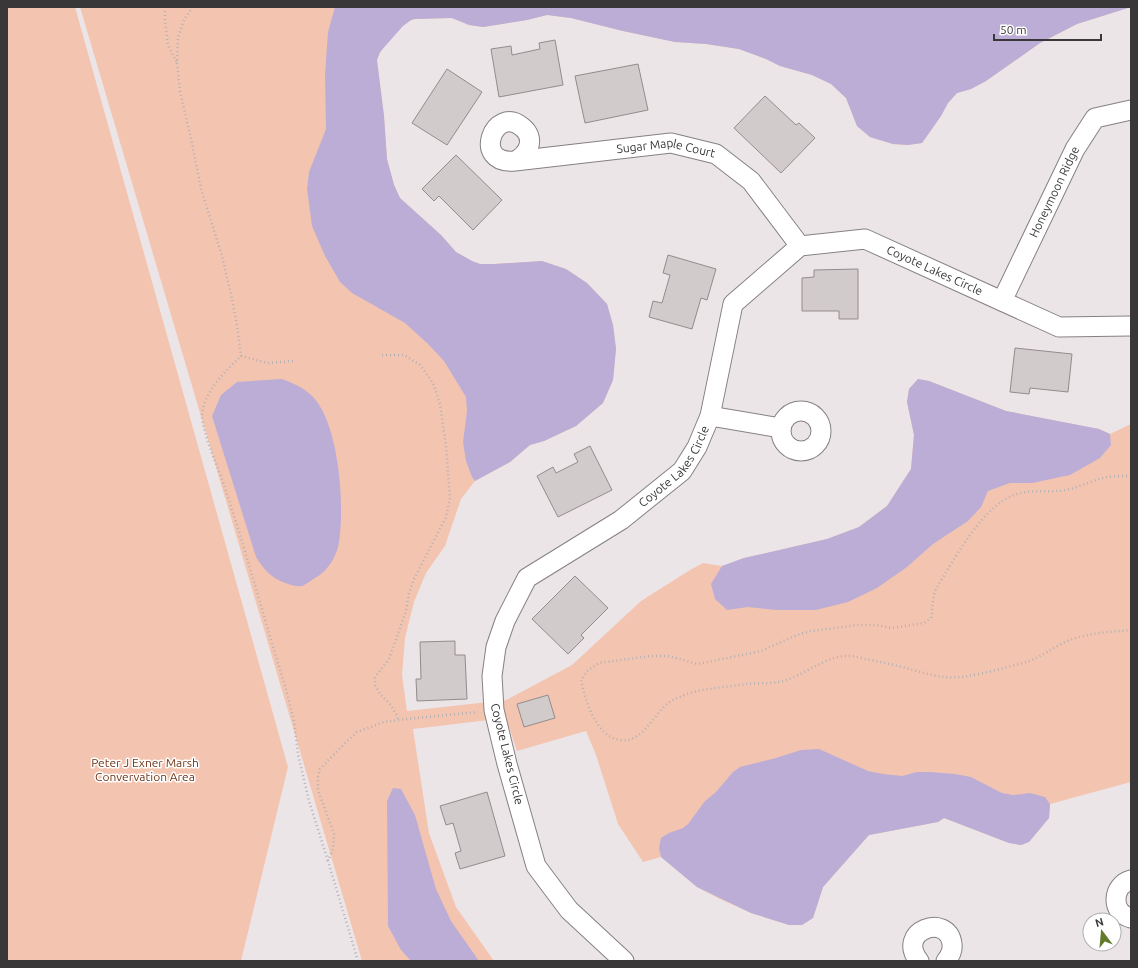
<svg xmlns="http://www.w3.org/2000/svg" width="1138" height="968" font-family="Ubuntu,sans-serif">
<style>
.green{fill:#f3c5b1}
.water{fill:#bcadd6}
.building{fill:#d2cbcb;stroke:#938c8c}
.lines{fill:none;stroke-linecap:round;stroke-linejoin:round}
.minor-casing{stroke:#868082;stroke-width:21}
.path{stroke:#b5b0b2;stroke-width:2.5;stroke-dasharray:1 3;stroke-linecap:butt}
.minor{stroke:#fff;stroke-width:19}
.labels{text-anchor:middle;stroke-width:3;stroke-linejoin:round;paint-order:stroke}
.street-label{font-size:12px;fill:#393737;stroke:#fff}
.park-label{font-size:12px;fill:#6e3619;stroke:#fff}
</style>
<rect width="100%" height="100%" fill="#ece5e8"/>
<!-- green -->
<g class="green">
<polygon points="7,7 75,7 288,767 241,961 7,961"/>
<path d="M 80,7 L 1131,7 L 1077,24 L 1040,43 L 986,81 L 971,89 L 957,93 L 948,103 L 941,116 L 922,143 L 908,145 L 893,144 L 870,137 L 857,126 L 846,98 L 831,84 L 812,75 L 780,66 L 766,59 L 739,49 L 706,44 L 675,42 L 623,31 L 571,18 L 547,15 L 527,20 L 483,27 L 469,25 L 452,18 L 415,19 C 402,22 381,47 377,60 L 384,116 L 387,159 L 394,185 L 400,198 L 441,235 L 456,252 L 472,261 L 480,264 L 494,264 L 542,261 L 566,269 L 587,283 L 607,304 L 613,325 L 616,349 L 613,380 L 603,403 L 576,426 L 544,441 L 530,445 L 510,462 L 475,481 L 461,499 L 445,546 L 426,573 L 414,602 L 405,638 L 402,675 L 407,711 L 506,700 L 572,665 L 641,601 L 690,570 L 703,563 L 722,566 L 744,558 L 827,539 L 859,527 L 887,506 L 911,469 L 914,435 L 907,402 L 909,389 L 918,379 L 929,381 L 1006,411 L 1099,429 L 1110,434 L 1131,424 L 1131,782 L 1050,804 L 1049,818 L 1029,842 L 1021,845 L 1009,843 L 944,818 L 938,822 L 869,835 L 823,887 L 813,918 L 802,925 L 789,925 L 751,913 L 718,898 L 697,887 L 661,857 L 643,862 L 618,824 L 596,755 L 586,731 L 517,751 L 506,718 L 413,729 L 429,833 L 456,907 L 494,961 L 362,961 Z"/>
</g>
<!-- water -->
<g class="water">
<polygon points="335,7 1131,7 1077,24 1040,43 986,81 971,89 957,93 948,103 941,116 922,143 908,145 893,144 870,137 857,126 846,98 831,84 812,75 780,66 766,59 739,49 706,44 675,42 623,31 571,18 547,15 527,20 483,27 469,25 452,18 415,19 411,20 403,26 380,52 377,60 384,116 387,159 394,185 400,198 441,235 456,252 472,261 480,264 494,264 542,261 566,269 587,283 607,304 613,325 616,349 613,380 603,403 576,426 544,441 530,445 510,462 475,481 472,477 466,461 463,442 467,411 466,397 444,361 428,344 405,323 352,293 340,282 325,256 312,226 307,189 309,172 326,129 325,75 328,32"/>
<path d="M 282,379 C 292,383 303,387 311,395 C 339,420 345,506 339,542 C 337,556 328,571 315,578 C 311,580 306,585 302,586 C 297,587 292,585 288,584 C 271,578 265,571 256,557 L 212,416 L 221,395 L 237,382 Z"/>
<polygon points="918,379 929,381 1006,411 1099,429 1110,434 1111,445 1100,458 1070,475 1032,483 1010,483 988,491 981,507 968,521 933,544 907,567 877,588 848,602 816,610 776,610 748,607 727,610 715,599 711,584 722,566 744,558 827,539 859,527 887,506 911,469 914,435 907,402 909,389"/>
<polygon points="819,749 868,771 883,774 902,776 917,772 930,772 955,774 971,777 1002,793 1013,795 1030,793 1045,797 1050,804 1049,818 1029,842 1021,845 1009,843 944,818 938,822 869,835 823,887 813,918 802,925 789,925 751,913 697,887 661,857 659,848 661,838 669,833 683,828 688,824 705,801 716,792 733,772 740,767 776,758 801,750"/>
<polygon points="393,788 401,789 415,815 436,889 451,921 479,961 411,961 401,950 388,926 387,801"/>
</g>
<!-- building -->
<g class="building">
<polygon points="555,40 563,85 499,97 491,49 511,46 512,55 540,49 539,43"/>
<polygon points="638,64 648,110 585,123 575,76"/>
<polygon points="447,69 482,92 447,145 412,123"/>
<polygon points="765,96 796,125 799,123 815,138 781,173 734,128"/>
<polygon points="456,155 502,200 473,230 439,196 434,201 422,189"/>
<polygon points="668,255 716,269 707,300 701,298 692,329 649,317 653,301 662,303 670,275 663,273"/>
<polygon points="858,269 858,319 839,319 839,311 802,311 802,278 814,277 814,270"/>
<polygon points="1015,348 1072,354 1068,392 1030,388 1029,394 1010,392"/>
<polygon points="590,446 612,490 558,517 537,476 553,467 556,473 578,462 574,454"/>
<polygon points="575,576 608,608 581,635 584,638 568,654 532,619"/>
<polygon points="455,641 455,655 465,655 467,699 417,701 416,679 421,679 420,642"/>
<polygon points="548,695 555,718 524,727 517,704"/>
<polygon points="487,792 505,856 460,869 455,853 461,851 453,823 446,825 440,806"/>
</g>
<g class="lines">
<defs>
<g id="minor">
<path id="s1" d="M 515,161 C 529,154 536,138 522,127 C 494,104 471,165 515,161 L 671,143 L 716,154 L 751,181 L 800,246"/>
<path id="s2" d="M 1002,301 L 1075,149 L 1095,118 L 1131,110"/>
<circle cx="801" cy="431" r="20"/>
<polyline points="710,416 781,428"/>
<path d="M 1131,880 C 1112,885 1110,913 1131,918"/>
<path id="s3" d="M 624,961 L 569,910 L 536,866 L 507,764 L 494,710 L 492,676 L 496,647 L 505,621 L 527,578 L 621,520 L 682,471 L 697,447 L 710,416 L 733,304 L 800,246 L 865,239 L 1059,327 L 1131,326"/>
<path d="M 919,961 C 895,931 948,912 952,944 C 953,951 950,956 946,961"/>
</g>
</defs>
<!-- minor casing -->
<use href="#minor" class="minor-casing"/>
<!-- path -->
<g class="path">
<polyline points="165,7 165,20 168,45 177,63"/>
<polyline points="193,7 185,18 178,37 177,63 180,91 192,143 201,189 222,256 231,294 237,325 241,356"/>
<polyline points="382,355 404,355 420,365 433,383 440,404 446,446 450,498 446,517 414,579 409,593 406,611 389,659 375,677 375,685 380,694 391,705 399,720"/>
<path d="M 293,361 L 268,363 L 241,356 C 225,372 204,391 202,415 C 201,430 220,472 225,488 C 247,554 265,622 286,689 L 294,721 L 298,754 L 309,801 L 328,861"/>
<path d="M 1131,476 C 1123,476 1114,476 1107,477 C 1093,480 1080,487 1066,490 C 1050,493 1033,489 1017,494 C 984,503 953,561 936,589 C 932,599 933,608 931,618 L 924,623 L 892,628 L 875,625 L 858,625 L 811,631 L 797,635 L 761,651 L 698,664 L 668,656 L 651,656 L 599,663 L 588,670 L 581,680 C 585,700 596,737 620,740 C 642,744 654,714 668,703 C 679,696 689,693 702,690 C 716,688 732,686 747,684 C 758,683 771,684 783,681 C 806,675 825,655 850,656 C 857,656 864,659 871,660 C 884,663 897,665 909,669 C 921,672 932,676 945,677 C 966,680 1005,667 1027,662 C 1041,657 1051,649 1063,643 C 1084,633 1109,632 1131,630"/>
<polyline points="358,961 328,861 333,849 334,834 318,790 318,777 320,769 345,743 357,732 384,722 416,718 478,712"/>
</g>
<!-- minor -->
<use href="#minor" class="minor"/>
</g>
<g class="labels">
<!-- street labels -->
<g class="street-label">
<text dy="4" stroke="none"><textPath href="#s1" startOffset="275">Sugar Maple Court</textPath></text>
<text dy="4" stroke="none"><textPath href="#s2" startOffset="121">Honeymoon Ridge</textPath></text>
<text dy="4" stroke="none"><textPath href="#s3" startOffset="1026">Coyote Lakes Circle</textPath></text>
<text dy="4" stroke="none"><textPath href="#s3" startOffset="618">Coyote Lakes Circle</textPath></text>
<text transform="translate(507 754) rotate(76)" y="4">Coyote Lakes Circle</text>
</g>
<!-- park labels -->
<g class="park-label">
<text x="145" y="767">Peter J Exner Marsh<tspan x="145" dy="14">Convervation Area</tspan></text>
</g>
</g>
<!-- border -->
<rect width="1138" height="968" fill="none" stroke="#393737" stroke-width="16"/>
<!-- north arrow -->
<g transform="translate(1102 932) rotate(344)"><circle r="19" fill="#ffffff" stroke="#b0afaf"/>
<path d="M0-3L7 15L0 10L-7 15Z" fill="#637a2c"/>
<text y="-6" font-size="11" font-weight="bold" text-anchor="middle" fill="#393737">N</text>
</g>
<!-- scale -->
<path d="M994 34v6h107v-6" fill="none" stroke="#393737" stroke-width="2"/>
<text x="1000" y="34" font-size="12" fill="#393737" stroke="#ffffff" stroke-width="3" paint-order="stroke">50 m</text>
</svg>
